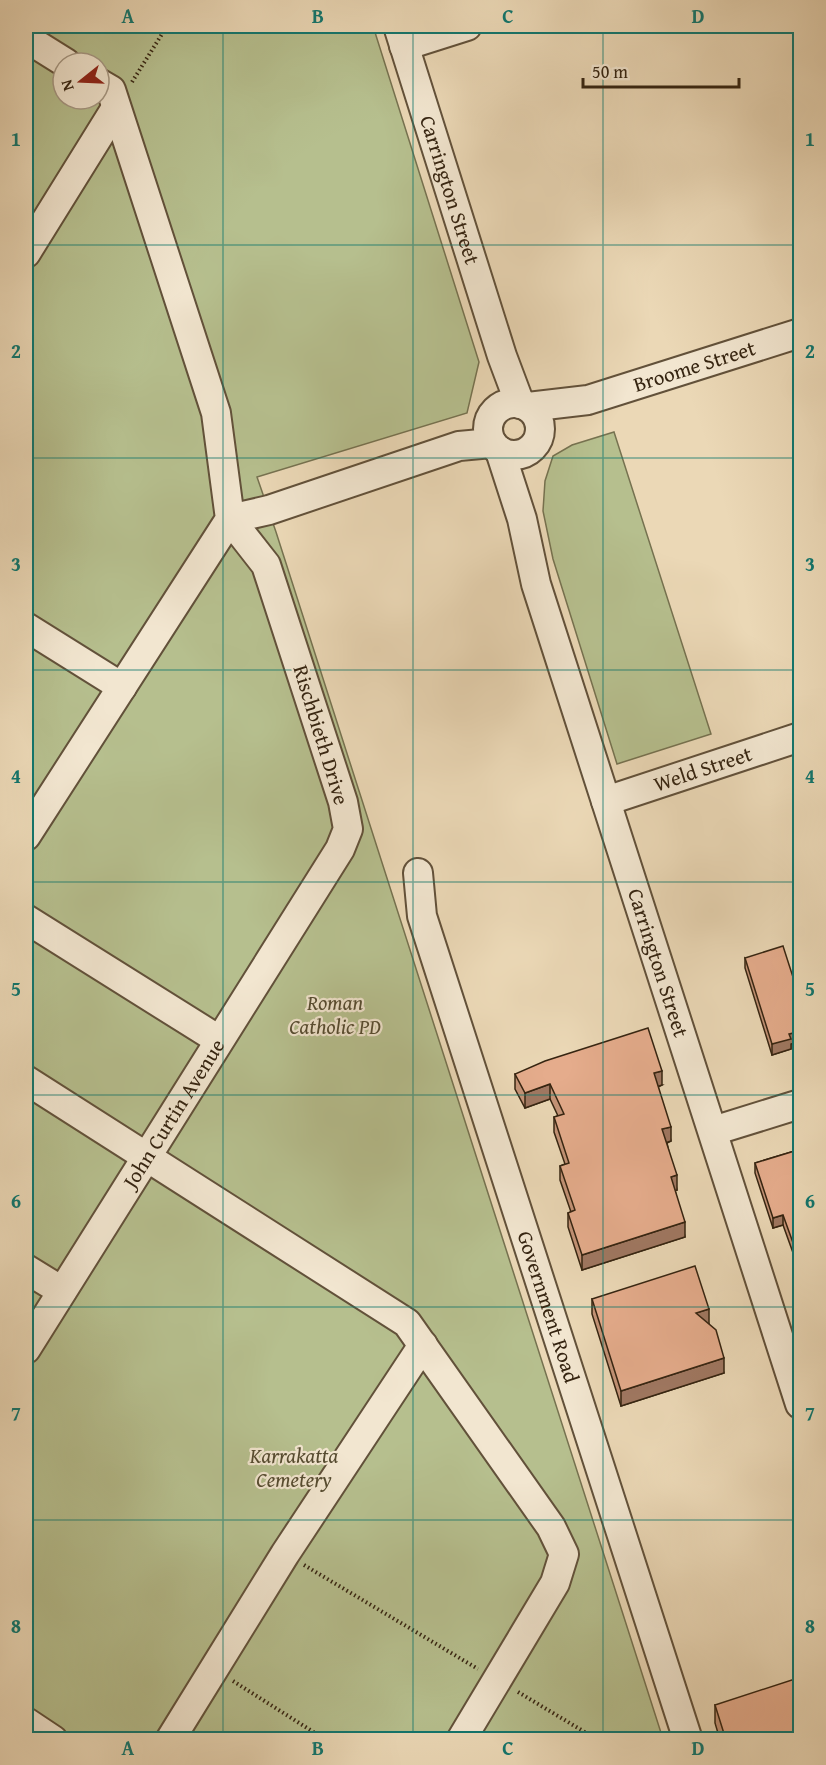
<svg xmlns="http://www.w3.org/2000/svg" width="826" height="1765" font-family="'Gentium Book Plus',serif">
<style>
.green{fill:#b6bf8e;stroke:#767250;stroke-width:1.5;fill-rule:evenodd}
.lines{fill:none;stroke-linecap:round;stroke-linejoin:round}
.minor-casing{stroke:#62513a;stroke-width:32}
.path{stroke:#352411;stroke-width:4;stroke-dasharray:1.5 3;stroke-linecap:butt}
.minor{stroke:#f2e6d0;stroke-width:28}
.wall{fill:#c59478;stroke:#352411;stroke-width:1.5}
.shaded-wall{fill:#a07862;stroke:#352411;stroke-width:1.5}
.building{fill:#e5ac8c;stroke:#352411;stroke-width:1.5}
.grid{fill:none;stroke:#0f766e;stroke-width:1.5;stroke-opacity:0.55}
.labels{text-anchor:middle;stroke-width:4.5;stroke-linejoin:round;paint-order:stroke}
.street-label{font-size:21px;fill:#352411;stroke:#f2e6d0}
.park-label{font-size:21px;font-style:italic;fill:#554b30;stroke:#f2e6d0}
.neatline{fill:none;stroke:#0f766e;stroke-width:2}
.grid-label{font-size:20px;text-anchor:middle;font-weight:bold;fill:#0f766e}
</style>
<rect width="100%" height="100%" fill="#ebd8b6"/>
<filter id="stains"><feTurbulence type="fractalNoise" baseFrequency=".00333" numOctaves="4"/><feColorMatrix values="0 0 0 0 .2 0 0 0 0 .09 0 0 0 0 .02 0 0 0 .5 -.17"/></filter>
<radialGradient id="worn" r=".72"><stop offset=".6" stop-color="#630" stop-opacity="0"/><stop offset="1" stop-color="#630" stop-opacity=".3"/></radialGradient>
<!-- green -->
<g class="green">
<path d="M 26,26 L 373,26 L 479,362 L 467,413 L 257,477 L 276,532 L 663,1739 L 26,1740 ZM 63,63 L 99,63 L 99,99 L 63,99 Z"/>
<polygon points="614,432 711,734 617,764 553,559 543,511 545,481 553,456 572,445"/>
</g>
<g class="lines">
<defs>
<g id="minor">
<path id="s1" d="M 398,26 L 502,356 L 520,404"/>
<polyline points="26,38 66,63"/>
<polyline points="404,46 467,26"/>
<polyline points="26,253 116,108"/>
<circle cx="514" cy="429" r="26"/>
<path id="s2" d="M 528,407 L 588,400 L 800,333"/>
<path id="s3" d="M 500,451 L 522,519 L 536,584 L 800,1404"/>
<polyline points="230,519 269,510 459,446 492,443"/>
<polyline points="26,627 122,687"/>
<path id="s4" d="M 606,801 L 800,737"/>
<polyline points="26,836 230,519 216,413 111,90 99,83"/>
<path id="s5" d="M 418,873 L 422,916 L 688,1740"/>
<polyline points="26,919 219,1040"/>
<polyline points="26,1080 407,1323 551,1527 564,1554 555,1583 461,1740"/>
<polyline points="713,1131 800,1104"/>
<polyline points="26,1269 62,1291"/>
<path id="s6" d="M 26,1349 L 340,849 L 348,829 L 343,802 L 266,565 L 230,519"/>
<polyline points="26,1722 53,1740"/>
<polyline points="170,1740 285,1554 423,1345"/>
</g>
</defs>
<!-- minor casing -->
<use href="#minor" class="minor-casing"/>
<!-- path -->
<g class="path">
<polyline points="132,82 167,26"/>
<polyline points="304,1565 478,1669"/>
<polyline points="233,1681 326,1740"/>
<polyline points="518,1692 598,1740"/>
</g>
<!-- minor -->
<use href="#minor" class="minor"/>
</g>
<!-- wall -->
<g class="wall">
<polygon points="801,771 801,807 793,784 793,774"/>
<polygon points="745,958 801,1002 801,1041 791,1044 791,1049 772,1055 745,968"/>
<polygon points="515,1074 662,1085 658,1087 671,1141 667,1143 677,1190 675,1190 685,1237 582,1270 568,1227 568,1213 571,1212 560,1180 560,1166 565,1164 554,1132 554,1117 558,1116 550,1099 525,1108 515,1089"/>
<polygon points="801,1149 801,1275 783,1225 773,1228 755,1173 755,1163"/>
<polygon points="592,1299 709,1324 724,1373 621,1406 592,1314"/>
<polygon points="715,1705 801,1740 720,1740 715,1723"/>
</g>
<!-- shaded-wall -->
<g class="shaded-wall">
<polygon points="801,1031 801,1041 791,1044 791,1049 772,1055 772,1044 789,1034"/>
<polygon points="662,1071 662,1085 654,1088 654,1073"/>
<polygon points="550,1084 550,1099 525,1108 525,1093"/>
<polygon points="671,1127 671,1141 662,1144 662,1129"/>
<polygon points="677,1175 677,1190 671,1192 671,1177"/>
<polygon points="783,1215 783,1225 773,1228 773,1218"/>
<polygon points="685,1222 685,1237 582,1270 582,1255"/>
<polygon points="709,1309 709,1324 696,1328 696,1313"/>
<polygon points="724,1358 724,1373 621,1406 621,1391"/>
</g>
<!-- building -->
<g class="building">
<polygon points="801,771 801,797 793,774"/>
<polygon points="783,946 801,1002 801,1031 789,1034 791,1039 772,1044 745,958"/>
<polygon points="648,1028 662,1071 654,1073 671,1127 662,1129 677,1175 671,1177 685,1222 582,1255 568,1213 575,1210 560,1166 569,1163 554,1117 564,1114 550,1084 525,1093 515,1074 545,1061"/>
<polygon points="801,1149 801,1265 783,1215 773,1218 755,1163"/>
<polygon points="695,1266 709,1309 696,1313 716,1330 724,1358 621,1391 592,1299"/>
<polygon points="801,1677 801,1740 726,1740 715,1705"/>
</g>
<!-- grid -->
<path class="grid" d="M 223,26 L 223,1740M 413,26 L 413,1740M 603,26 L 603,1740M 26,245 L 800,245M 26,458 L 800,458M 26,670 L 800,670M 26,882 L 800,882M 26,1095 L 800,1095M 26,1307 L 800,1307M 26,1520 L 800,1520"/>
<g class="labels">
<!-- street labels -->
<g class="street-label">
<text dy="7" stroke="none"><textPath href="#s1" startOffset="172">Carrington Street</textPath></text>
<text dy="7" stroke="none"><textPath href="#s2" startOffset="172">Broome Street</textPath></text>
<text transform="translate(321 735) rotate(73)" y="7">Rischbieth Drive</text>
<text dy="7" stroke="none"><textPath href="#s4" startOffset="102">Weld Street</textPath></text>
<text dy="7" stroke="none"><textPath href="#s3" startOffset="536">Carrington Street</textPath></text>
<text dy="7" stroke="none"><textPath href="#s6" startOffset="278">John Curtin Avenue</textPath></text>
<text dy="7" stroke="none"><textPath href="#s5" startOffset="454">Government Road</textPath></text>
</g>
<!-- park labels -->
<g class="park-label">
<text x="335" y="1010">Roman<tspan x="335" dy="24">Catholic PD</tspan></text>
<text x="294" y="1463">Karrakatta<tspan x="294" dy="24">Cemetery</tspan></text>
</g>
</g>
<!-- margin -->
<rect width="826" height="1765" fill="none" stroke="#ebd8b6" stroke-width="66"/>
<!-- north arrow -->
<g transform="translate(81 81) rotate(252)"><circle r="28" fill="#f2e6d0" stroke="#a69884" stroke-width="1.5"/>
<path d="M0-4.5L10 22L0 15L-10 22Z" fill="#8f2418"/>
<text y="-9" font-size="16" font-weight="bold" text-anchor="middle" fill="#352411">N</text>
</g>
<!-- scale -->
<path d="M583 78v9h156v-9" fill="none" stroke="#352411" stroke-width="3"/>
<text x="592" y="78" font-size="18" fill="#352411" stroke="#f2e6d0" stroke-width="4.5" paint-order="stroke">50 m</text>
<rect x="33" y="33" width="760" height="1699" class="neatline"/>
<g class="grid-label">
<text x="128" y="23">A</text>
<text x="318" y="23">B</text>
<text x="508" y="23">C</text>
<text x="698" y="23">D</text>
<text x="16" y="146">1</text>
<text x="810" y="146">1</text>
<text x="16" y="358">2</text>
<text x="810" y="358">2</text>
<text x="16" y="571">3</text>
<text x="810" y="571">3</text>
<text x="16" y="783">4</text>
<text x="810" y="783">4</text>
<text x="16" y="996">5</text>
<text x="810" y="996">5</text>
<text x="16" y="1208">6</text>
<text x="810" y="1208">6</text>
<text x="16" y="1420">7</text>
<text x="810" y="1420">7</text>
<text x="16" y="1633">8</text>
<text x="810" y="1633">8</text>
<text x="128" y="1755">A</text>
<text x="318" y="1755">B</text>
<text x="508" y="1755">C</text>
<text x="698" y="1755">D</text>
</g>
<rect width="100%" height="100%" filter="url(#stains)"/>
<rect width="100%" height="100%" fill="url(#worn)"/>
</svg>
